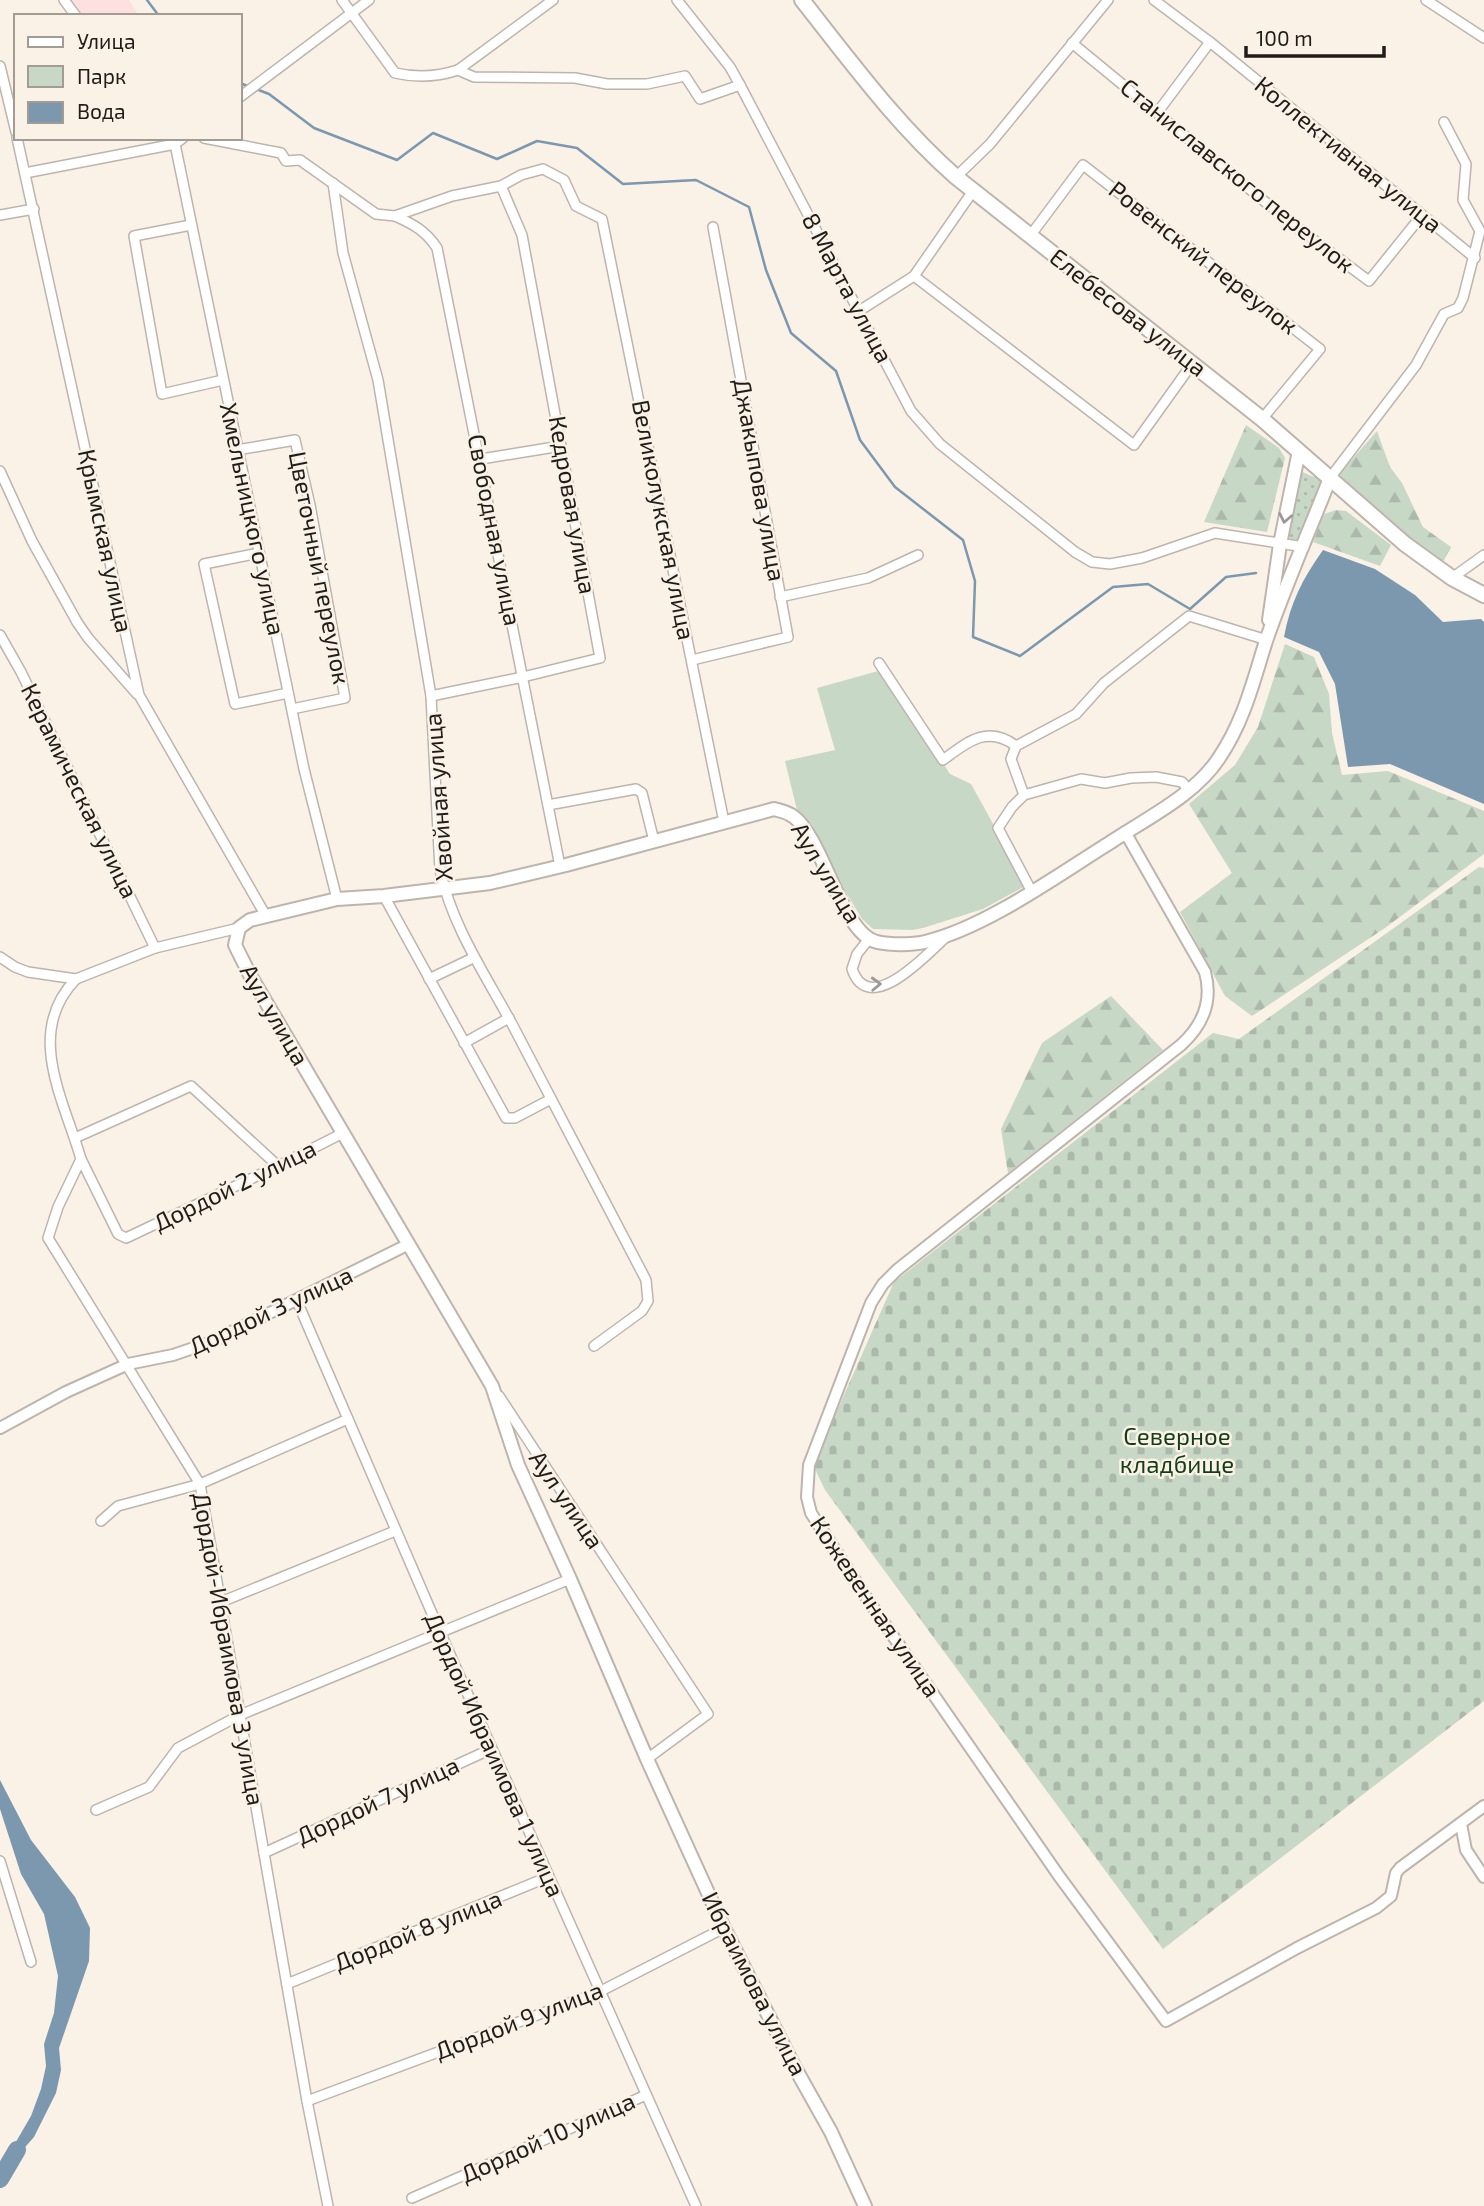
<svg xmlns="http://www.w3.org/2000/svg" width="1484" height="2206" font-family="'Exo 2',sans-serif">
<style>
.education{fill:#fce1e0}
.grass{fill:url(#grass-dots)}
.forest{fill:url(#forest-firs)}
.cemetery{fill:url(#cemetery-stones)}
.park{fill:#c7d8c7}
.water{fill:#7b98af}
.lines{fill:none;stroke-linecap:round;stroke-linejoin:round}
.stream{stroke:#7b98af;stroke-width:2.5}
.river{stroke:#7b98af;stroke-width:18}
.minor-casing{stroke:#bdb5ac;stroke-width:12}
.tertiary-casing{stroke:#bdb5ac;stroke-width:14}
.secondary-casing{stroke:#bdb5ac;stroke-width:16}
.primary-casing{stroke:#bdb5ac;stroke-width:18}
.minor{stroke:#fff;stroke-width:9}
.tertiary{stroke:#fff;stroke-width:10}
.secondary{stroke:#fff;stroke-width:12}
.primary{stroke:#fff;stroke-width:14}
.oneway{stroke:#9b9998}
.labels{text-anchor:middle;stroke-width:5;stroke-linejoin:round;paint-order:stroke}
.street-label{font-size:24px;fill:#201d19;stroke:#faf1e7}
.park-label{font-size:24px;fill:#143d17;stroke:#faf1e7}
</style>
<defs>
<pattern id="grass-dots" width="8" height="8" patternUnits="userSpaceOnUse" patternTransform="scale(1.75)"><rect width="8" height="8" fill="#c7d8c7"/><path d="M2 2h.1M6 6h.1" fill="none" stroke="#abb9aa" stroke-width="1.8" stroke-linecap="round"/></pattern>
<pattern id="forest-firs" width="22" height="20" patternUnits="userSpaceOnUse" patternTransform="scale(1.75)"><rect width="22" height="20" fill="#c7d8c7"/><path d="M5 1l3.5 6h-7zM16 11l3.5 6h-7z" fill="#abb9aa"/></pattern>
<pattern id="cemetery-stones" width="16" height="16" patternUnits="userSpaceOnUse" patternTransform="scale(1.75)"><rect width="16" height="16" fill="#c7d8c7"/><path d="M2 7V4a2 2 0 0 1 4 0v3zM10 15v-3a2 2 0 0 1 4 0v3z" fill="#abb9aa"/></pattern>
</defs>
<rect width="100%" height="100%" fill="#faf1e7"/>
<!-- education -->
<polygon class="education" points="69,0 129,0 137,12 132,16 81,16"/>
<!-- grass -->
<polygon class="grass" points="1300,471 1321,480 1298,539 1291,540 1289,536"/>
<!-- forest -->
<g class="forest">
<polygon points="1246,425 1279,448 1285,458 1267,532 1204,522"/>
<polygon points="1377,431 1390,467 1402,483 1423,527 1451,547 1442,564 1403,538 1339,474"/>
<polygon points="1336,510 1346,511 1391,545 1380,566 1313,542 1324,514"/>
<polygon points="1285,644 1314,657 1329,694 1332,733 1342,775 1388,771 1484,811 1484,854 1385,928 1252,1016 1225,996 1180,912 1232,873 1189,804 1235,765 1258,727"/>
<polygon points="1111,996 1163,1050 1008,1173 1001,1129 1042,1043"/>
</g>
<!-- cemetery -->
<polygon class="cemetery" points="1479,867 1484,868 1484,1701 1163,1949 825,1490 813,1465 894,1282 1213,1033 1239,1039"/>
<!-- park -->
<polygon class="park" points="882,670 950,774 971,784 1027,885 983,909 923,928 913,930 873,929 862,919 846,892 812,825 797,810 785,761 835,750 817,688"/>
<!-- water -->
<g class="water">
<path d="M 1323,550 L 1375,569 L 1415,595 L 1443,622 L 1481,619 L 1484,622 L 1484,804 L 1390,764 L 1348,767 L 1335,684 L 1319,652 L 1284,637 C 1290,603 1303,578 1323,550 Z"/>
<polygon points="0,1780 31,1840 75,1897 90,1928 89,1961 59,2048 61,2070 56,2093 34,2137 19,2154 8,2172 3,2164 31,2116 41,2089 46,2066 44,2044 54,2013 58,1976 44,1914 21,1874 0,1809"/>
</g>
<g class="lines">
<!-- stream -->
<g class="stream">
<polyline points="147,0 159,16"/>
<polyline points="240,83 250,87"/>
<polyline points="256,89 269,94 314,128 397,160 433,133 497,159 537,141 577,148 623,184 696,180 749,207 766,270 791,333 836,371 860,440 895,487 963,540 975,581 973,637 1020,656 1113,587 1148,584 1190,609 1226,577 1256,573"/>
</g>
<!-- river -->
<polyline class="river" points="0,2179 17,2150"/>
<defs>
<g id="minor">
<polyline points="64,0 76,16"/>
<path d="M 342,0 L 395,73 C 417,78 437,77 458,70 L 474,77 L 575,78 L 607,84 L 647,84 L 685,76 L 700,99 L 740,85 L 911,411 L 940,444 L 1075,552 L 1092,562 L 1110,564 L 1142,558 L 1215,533 L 1304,547"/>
<polyline points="677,0 730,67 740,85"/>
<polyline points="1154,0 1210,42 1475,258"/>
<polyline points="1426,0 1484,38"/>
<polyline points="1072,43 1286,219 1369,281 1422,215"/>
<polyline points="0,66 16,132"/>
<polyline points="458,70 553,0"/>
<polyline points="240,97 369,0"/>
<polyline points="1157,113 1210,42"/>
<polyline points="17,138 139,695 266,916"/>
<polyline points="171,138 175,144 304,769 337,899"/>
<polyline points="204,138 281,153 286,161 300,160 376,214 395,216 452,196 501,186 521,175 543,169 564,180 576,206 602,219 724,822"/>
<polyline points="25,173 175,144 183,138"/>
<polyline points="956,177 990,144 1108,0"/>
<path d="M 333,183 L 343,253 L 378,380 L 431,696 L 440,870 C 452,926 485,974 512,1024 C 557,1109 601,1195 646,1280 L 648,1301 L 642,1311 L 594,1346"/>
<polyline points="0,215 34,209"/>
<path d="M 395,216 C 413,224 426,231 437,248 L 560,866"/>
<polyline points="191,225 134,236 162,394 223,380"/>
<polyline points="1030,236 1083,165 1320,349 1262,419"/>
<polyline points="914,276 1134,445 1192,364"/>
<polyline points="859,311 914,276 973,191"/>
<polyline points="237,450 295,440 310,505 345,698 292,709"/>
<polyline points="481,459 561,446"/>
<polyline points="0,471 32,541 77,622 88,638 137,694"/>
<polyline points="1330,478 1416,365 1444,314 1458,308 1463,298 1480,231 1463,200 1466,164 1444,122"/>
<polyline points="259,553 204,564 235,704 288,693"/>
<polyline points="1452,578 1484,555"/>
<polyline points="780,597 868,578 918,555"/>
<polyline points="0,635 21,672 155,948"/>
<polyline points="692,660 788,637 713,227"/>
<path d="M 879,663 L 943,760 C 966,743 987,724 1016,746"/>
<polyline points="431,696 523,677 600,658 522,235 501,186"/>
<polyline points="1024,795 1081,779 1105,783 1131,778 1156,777 1182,782 1189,790"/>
<polyline points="548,805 636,789 642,793 654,841"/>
<polyline points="1032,892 998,828 1012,807 1024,795 1011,759 1016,746 1076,714 1104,683 1189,616 1267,640"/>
<polyline points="384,896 506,1118 515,1118 551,1099"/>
<path d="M 869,939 L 857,954 L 852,969 C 869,1019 928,953 946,937"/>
<polyline points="0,957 15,967 28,972 76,979 155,948 239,928"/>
<path d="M 76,979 C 24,1032 64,1100 81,1159 L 58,1207 L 48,1238 L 200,1484 L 307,2101 L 328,2206"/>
<polyline points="429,979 473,958"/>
<polyline points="464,1043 509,1018"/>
<polyline points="75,1138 191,1086 278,1166"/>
<polyline points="81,1159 118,1234 126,1238 278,1166 343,1133"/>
<polyline points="297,1301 440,1632 696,2206"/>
<polyline points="499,1396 708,1714 647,1759"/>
<polyline points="101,1521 118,1506 200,1484 348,1419"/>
<polyline points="221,1602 395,1531"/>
<polyline points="96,1810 149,1787 178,1748 240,1715 570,1579"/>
<polyline points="264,1853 491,1749"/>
<polyline points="0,1861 31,1962"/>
<polyline points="287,1984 548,1877"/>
<polyline points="307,2101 599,1992 724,1928"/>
<polyline points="412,2198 646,2095"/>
</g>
<g id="tertiary">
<path d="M 1125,832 L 1205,972 C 1213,1001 1203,1025 1181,1045 L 897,1270 L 883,1284 L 871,1303 L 809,1465 L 807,1497 L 811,1513 L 866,1597 L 1059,1876 L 1166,2021 L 1297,1948 L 1376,1908 L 1391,1896 L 1396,1873 L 1400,1868 L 1484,1806"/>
<polyline points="0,1428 66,1392 128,1364 173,1355 211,1342 409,1244"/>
<polyline points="1461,1824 1466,1850 1484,1877"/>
</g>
<g id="secondary">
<polyline points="1269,620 1280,544 1299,451"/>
<path d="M 865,2206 L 831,2132 L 794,2066 L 724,1928 L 647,1759 L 570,1579 L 518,1465 L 492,1386 L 250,975 L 235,945 L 239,928 L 250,920 L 337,899 L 384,896 L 490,883 L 566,865 L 774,809 C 781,811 788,812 794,817 C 823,839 842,934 877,942 C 891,945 911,945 925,942 C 985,928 1058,875 1111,842 C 1147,818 1195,795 1219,758 C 1244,721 1253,682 1266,641 C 1285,586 1309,532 1330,478"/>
</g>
<path id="primary" d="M 802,0 C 851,62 897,125 956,177 L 1262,419 L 1405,544 L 1452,578 L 1484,595"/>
</defs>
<!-- minor casing -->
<use href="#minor" class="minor-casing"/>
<!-- tertiary casing -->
<use href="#tertiary" class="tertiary-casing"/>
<!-- secondary casing -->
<use href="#secondary" class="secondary-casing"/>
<!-- primary casing -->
<use href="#primary" class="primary-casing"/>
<!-- minor -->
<use href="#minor" class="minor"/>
<!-- tertiary -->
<use href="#tertiary" class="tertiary"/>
<!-- secondary -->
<use href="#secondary" class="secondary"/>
<!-- primary -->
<use href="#primary" class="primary"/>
</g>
<!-- one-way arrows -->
<defs><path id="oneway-chevron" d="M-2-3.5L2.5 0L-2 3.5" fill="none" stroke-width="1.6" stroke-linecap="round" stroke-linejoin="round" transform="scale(1.75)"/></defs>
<g class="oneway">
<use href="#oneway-chevron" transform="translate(1285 518) rotate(101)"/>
<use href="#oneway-chevron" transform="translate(876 984) rotate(-2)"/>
</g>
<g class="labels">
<!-- street labels -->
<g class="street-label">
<text transform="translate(1348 155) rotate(39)" y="8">Коллективная улица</text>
<text transform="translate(1237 176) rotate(39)" y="8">Станиславского переулок</text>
<text transform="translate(1203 258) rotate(38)" y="8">Ровенский переулок</text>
<text transform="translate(847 288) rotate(62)" y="8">8 Марта улица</text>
<text transform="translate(1128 313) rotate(38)" y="8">Елебесова улица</text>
<text transform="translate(759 480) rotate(80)" y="8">Джакыпова улица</text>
<text transform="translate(572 505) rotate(80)" y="8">Кедровая улица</text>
<text transform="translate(252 519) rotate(78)" y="8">Хмельницкого улица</text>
<text transform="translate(663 520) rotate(79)" y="8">Великолукская улица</text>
<text transform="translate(494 530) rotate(79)" y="8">Свободная улица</text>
<text transform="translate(105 541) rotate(78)" y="8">Крымская улица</text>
<text transform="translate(319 568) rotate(79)" y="8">Цветочный переулок</text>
<text transform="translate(79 791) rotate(64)" y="8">Керамическая улица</text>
<text transform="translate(439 797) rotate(-94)" y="8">Хвойная улица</text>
<text transform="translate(826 873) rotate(59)" y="8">Аул улица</text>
<text transform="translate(274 1015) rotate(60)" y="8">Аул улица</text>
<text transform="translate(235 1186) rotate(-26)" y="8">Дордой 2 улица</text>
<text transform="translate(271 1311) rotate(-25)" y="8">Дордой 3 улица</text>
<text transform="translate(566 1500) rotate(56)" y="8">Аул улица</text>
<text transform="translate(875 1607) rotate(56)" y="8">Кожевенная улица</text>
<text transform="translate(228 1649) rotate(80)" y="8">Дордой-Ибраимова 3 улица</text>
<text transform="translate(494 1755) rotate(66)" y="8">Дордой Ибраимова 1 улица</text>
<text transform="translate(378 1801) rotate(-25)" y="8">Дордой 7 улица</text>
<text transform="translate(418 1931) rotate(-22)" y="8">Дордой 8 улица</text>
<text transform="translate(754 1984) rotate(63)" y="8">Ибраимова улица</text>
<text transform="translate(519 2021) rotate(-21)" y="8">Дордой 9 улица</text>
<text transform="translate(548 2138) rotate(-24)" y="8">Дордой 10 улица</text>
</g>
<!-- park labels -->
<g class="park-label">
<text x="1177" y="1445">Северное<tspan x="1177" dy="28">кладбище</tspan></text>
</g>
</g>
<!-- legend -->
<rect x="14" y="14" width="228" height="126" fill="#faf1e7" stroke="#a39c95" stroke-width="2"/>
<rect x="28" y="37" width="35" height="10" fill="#ffffff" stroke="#a39c95" stroke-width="2"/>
<text x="77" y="49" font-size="21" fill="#201d19">Улица</text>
<rect x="28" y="66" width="35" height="21" fill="#c7d8c7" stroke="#a39c95" stroke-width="2"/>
<text x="77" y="84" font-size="21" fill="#201d19">Парк</text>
<rect x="28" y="102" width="35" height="21" fill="#7b98af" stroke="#a39c95" stroke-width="2"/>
<text x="77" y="119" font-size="21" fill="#201d19">Вода</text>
<!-- scale -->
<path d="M1246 46v10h138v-10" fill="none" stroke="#201d19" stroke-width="3.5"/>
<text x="1256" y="46" font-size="21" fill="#201d19" stroke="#faf1e7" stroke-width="5" paint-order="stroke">100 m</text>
</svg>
